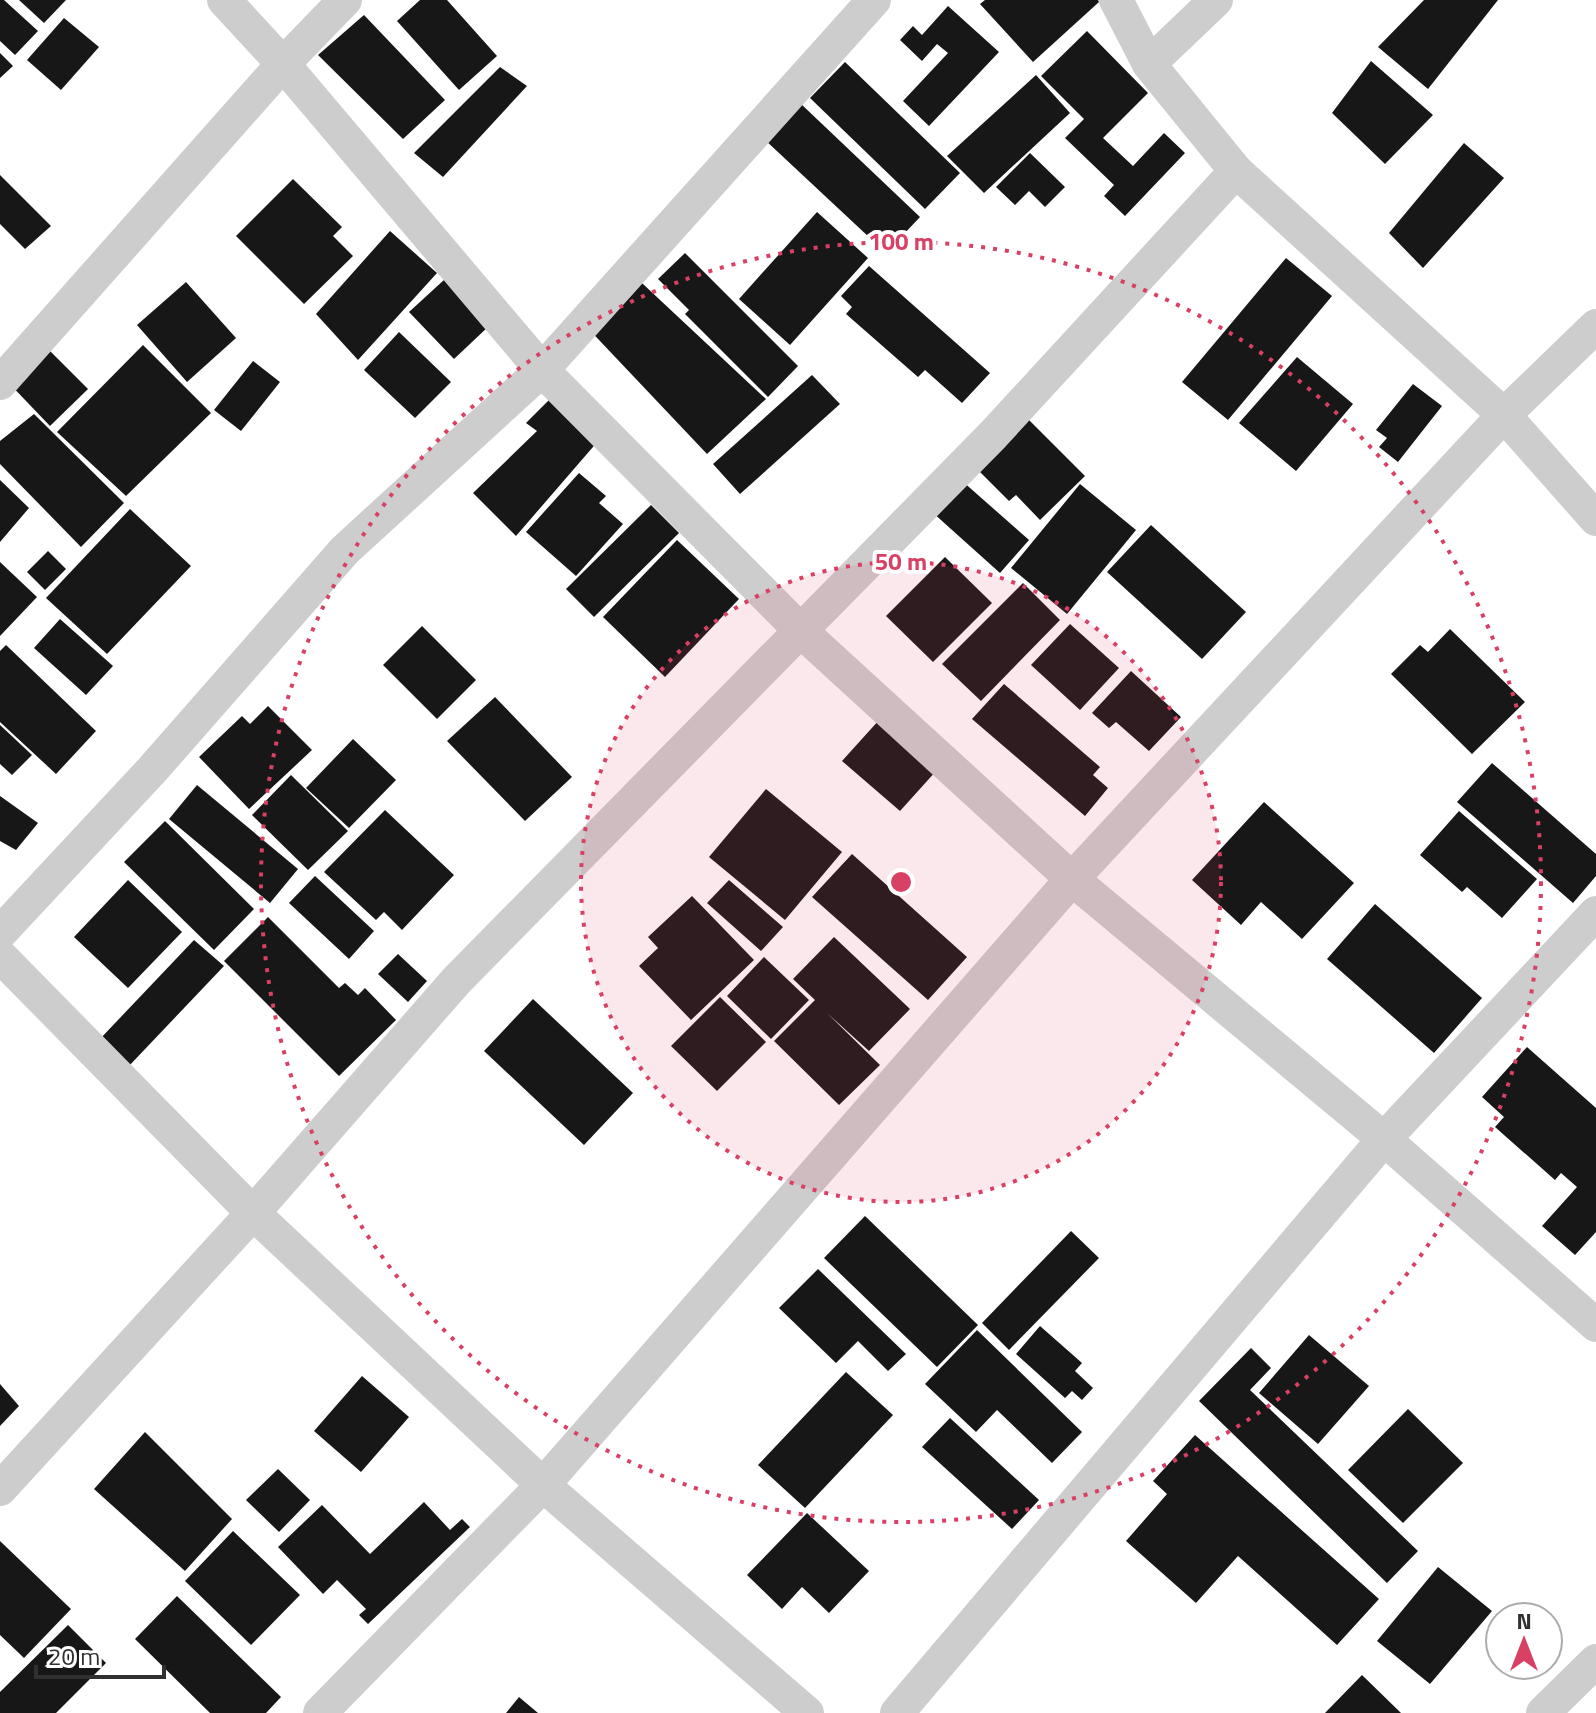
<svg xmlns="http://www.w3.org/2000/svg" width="1596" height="1713" font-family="'Titillium Web',sans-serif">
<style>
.building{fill:#171717}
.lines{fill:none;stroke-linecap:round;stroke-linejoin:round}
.minor{stroke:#cdcdcd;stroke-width:34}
.ring{fill:none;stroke:#d84064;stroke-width:4;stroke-dasharray:4 8}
.centre{fill:#d84064;stroke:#fff;stroke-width:4}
.ring-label{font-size:24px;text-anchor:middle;font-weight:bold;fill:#d84064;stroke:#fff;stroke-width:8;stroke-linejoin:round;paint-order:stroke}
</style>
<rect width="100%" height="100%" fill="#fff"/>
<!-- building -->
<g class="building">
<polygon points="0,0 4,0 38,31 15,55 0,41"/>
<polygon points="19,0 66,0 44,23"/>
<polygon points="420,0 447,0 497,56 459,90 397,21"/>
<polygon points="985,0 1098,0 1099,2 1033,62 980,4"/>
<polygon points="1424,0 1498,0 1428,89 1378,47"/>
<polygon points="948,6 999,52 929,126 903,101 948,53 937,44 922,61 900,40 913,26 922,35"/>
<polygon points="364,15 445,100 403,139 318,55"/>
<polygon points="64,18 99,47 61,90 27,60"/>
<polygon points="1087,31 1148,93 1103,138 1133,166 1164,133 1185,153 1125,216 1104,196 1114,185 1065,138 1084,119 1041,76"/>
<polygon points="0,53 13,66 0,78"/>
<polygon points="1371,61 1433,115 1385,164 1332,113"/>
<polygon points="845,62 960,173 925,209 810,98"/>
<polygon points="500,67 527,86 443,177 414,153"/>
<polygon points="1036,75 1070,113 984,193 947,156"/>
<polygon points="800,103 920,217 886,253 764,139"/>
<polygon points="1464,143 1504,178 1423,268 1389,233"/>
<polygon points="1030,153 1065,187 1045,207 1029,191 1015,205 996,187"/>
<polygon points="0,175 51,226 25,249 0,224"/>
<polygon points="293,179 342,227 333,236 353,256 304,304 236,236"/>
<polygon points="817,212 868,258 790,345 739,299"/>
<polygon points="390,231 437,273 358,360 316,314"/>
<polygon points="685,253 798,366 768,397 685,314 689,310 658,279"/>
<polygon points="1286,258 1332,296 1228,420 1182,382"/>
<polygon points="869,266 990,373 962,403 925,370 918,377 846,314 852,307 841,296"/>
<polygon points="628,270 766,399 707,454 582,322"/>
<polygon points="445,279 489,326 454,359 409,312"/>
<polygon points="186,282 236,338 187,382 137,325"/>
<polygon points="399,332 451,382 415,418 364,370"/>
<polygon points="42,343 88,389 50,426 5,379"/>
<polygon points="143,345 211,413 126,496 57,432"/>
<polygon points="1297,357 1353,404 1296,471 1239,423"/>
<polygon points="253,361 280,382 241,431 214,410"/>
<polygon points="812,375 840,404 740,494 713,464"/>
<polygon points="1413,384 1442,406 1398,462 1379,447 1387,438 1376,430"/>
<polygon points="555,394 599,440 516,536 473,493 537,431 526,423"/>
<polygon points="34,414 124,503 81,547 0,464 0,441"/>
<polygon points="1028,419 1085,476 1040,520 1016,495 1009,501 977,469"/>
<polygon points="579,473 606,496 599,503 623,524 576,576 526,532"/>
<polygon points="0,480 29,508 0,542"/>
<polygon points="961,480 1029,540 1000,573 932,512"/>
<polygon points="1080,484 1136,530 1067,614 1011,568"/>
<polygon points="651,505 679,533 594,617 566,589"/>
<polygon points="130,509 191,566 107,654 46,598"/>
<polygon points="1151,525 1246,612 1202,659 1107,572"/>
<polygon points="677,540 739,599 665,677 603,617"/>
<polygon points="48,551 66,569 45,590 27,572"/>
<polygon points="945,557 992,603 933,662 886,616"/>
<polygon points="0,562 37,597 0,636"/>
<polygon points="1023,583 1060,620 981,701 942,664"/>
<polygon points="60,619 113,666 86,695 34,648"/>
<polygon points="1070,624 1119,668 1080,710 1031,665"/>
<polygon points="422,626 476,680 437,719 383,665"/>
<polygon points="1450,629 1525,702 1472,754 1391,674 1420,645 1428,652"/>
<polygon points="6,645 96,731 56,774 0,722 0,651"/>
<polygon points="1131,671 1181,717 1149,751 1116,722 1109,728 1092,713"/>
<polygon points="1004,684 1100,767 1093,775 1108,788 1085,816 972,719"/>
<polygon points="495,697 572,777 525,821 447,741"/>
<polygon points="268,706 312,750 249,809 199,757 242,716 250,724"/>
<polygon points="880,719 937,770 900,811 842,761"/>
<polygon points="0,725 32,755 12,775 0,764"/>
<polygon points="353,739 396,780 349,828 306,788"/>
<polygon points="1492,763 1596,854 1596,876 1573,903 1457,802"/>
<polygon points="291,775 348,831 308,870 252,815"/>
<polygon points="197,785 298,869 270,903 169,819"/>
<polygon points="766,789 842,852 785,920 709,857"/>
<polygon points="0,796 38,823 16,850 0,841"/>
<polygon points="1264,802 1354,883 1302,939 1261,902 1241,925 1192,880"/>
<polygon points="385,810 454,875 402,930 384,912 376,920 324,872"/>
<polygon points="1459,811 1537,879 1502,918 1467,887 1462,892 1420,855"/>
<polygon points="165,821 254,909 214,950 124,862"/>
<polygon points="852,854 967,957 928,1000 812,897"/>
<polygon points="315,876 374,931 349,959 289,903"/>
<polygon points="128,880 182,932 128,988 74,937"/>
<polygon points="729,880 783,927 761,951 707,903"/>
<polygon points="692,896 754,960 691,1020 639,966 658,948 648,937"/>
<polygon points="1375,904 1482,998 1434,1053 1327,959"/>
<polygon points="268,917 339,988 345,983 358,995 365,988 396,1020 339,1076 224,961"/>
<polygon points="834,937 910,1009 869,1051 827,1013 880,1065 839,1105 774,1041 815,1000 793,979"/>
<polygon points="194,940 224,966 128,1067 99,1040"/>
<polygon points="398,954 427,981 408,1002 378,974"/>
<polygon points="764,957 809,1000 771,1039 727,996"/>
<polygon points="720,997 766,1042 717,1091 671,1046"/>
<polygon points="533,999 633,1093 584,1145 484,1051"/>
<polygon points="1527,1047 1596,1108 1596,1232 1575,1255 1542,1226 1577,1187 1561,1173 1555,1180 1495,1127 1504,1117 1482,1097"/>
<polygon points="865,1216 978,1325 937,1367 824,1258"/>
<polygon points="1071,1231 1099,1258 1009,1350 982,1323"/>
<polygon points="818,1269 906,1354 888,1371 858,1341 836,1363 779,1308"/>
<polygon points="1040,1326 1082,1363 1075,1371 1093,1388 1082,1400 1072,1391 1065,1398 1016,1354"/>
<polygon points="977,1330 1082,1432 1052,1463 997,1410 976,1432 925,1384"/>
<polygon points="1309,1335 1369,1386 1318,1444 1259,1393"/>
<polygon points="1251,1348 1271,1368 1250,1390 1418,1551 1387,1583 1199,1401"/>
<polygon points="846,1372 893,1415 805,1508 758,1465"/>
<polygon points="362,1376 409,1417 361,1472 314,1431"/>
<polygon points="0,1384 19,1406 0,1426"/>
<polygon points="1408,1409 1463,1463 1403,1523 1348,1470"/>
<polygon points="950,1418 1039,1500 1012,1529 922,1447"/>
<polygon points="145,1432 232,1519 185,1571 94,1489"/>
<polygon points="1195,1435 1379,1599 1337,1645 1238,1556 1196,1603 1126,1541 1167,1494 1153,1481"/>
<polygon points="278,1469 310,1500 279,1532 246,1500"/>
<polygon points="424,1502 450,1530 462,1519 470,1527 368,1624 359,1615 366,1609 337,1580 323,1594 278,1547 322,1505 370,1554"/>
<polygon points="807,1513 869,1571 829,1613 802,1587 782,1609 747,1575"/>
<polygon points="233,1531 300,1595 251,1645 185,1581"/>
<polygon points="0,1541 71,1609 24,1658 0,1635"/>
<polygon points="1438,1567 1492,1611 1430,1684 1377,1641"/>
<polygon points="177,1596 281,1697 266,1713 210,1713 135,1639"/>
<polygon points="68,1625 106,1663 56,1713 0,1713 0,1692"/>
<polygon points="1362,1675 1401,1713 1325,1713"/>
<polygon points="519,1697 538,1713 506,1713"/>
</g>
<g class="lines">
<!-- minor -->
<g class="minor">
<polyline points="224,0 283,64 542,370 802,632 1072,879 1384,1139 1596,1325"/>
<polyline points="1116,0 1149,64 1236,171 1504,415 1596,519"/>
<polyline points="1149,64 1216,0"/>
<polyline points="0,383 283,64 345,0"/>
<polyline points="0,933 152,770 345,550 542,370 874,0"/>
<polyline points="0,956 253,1213 543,1485 807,1713"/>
<polyline points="0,1489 253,1213 456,981 993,435 1236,171"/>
<polyline points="320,1713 543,1485 1072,879 1504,415 1596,326"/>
<polyline points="897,1713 1384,1139 1596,913"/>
<polyline points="1543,1713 1596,1661"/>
</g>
</g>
<!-- distance rings -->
<circle cx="901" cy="882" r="320" fill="#d84064" fill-opacity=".12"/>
<g class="ring">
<circle cx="901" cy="882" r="320"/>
<circle cx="901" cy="882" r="640"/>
</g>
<circle cx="901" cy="882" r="12" class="centre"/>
<g class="ring-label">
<text x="901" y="250">100 m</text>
<text x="901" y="570">50 m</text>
</g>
<!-- north arrow -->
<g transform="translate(1524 1641)"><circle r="38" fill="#ffffff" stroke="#acacac" stroke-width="2"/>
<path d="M0-6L14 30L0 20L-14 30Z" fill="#d84064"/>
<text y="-12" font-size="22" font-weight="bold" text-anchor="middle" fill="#303030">N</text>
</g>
<!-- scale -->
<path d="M36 1665v12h128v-12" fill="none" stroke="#303030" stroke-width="4"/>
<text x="48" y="1665" font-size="24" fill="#303030" stroke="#ffffff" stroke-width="6" paint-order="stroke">20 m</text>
</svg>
